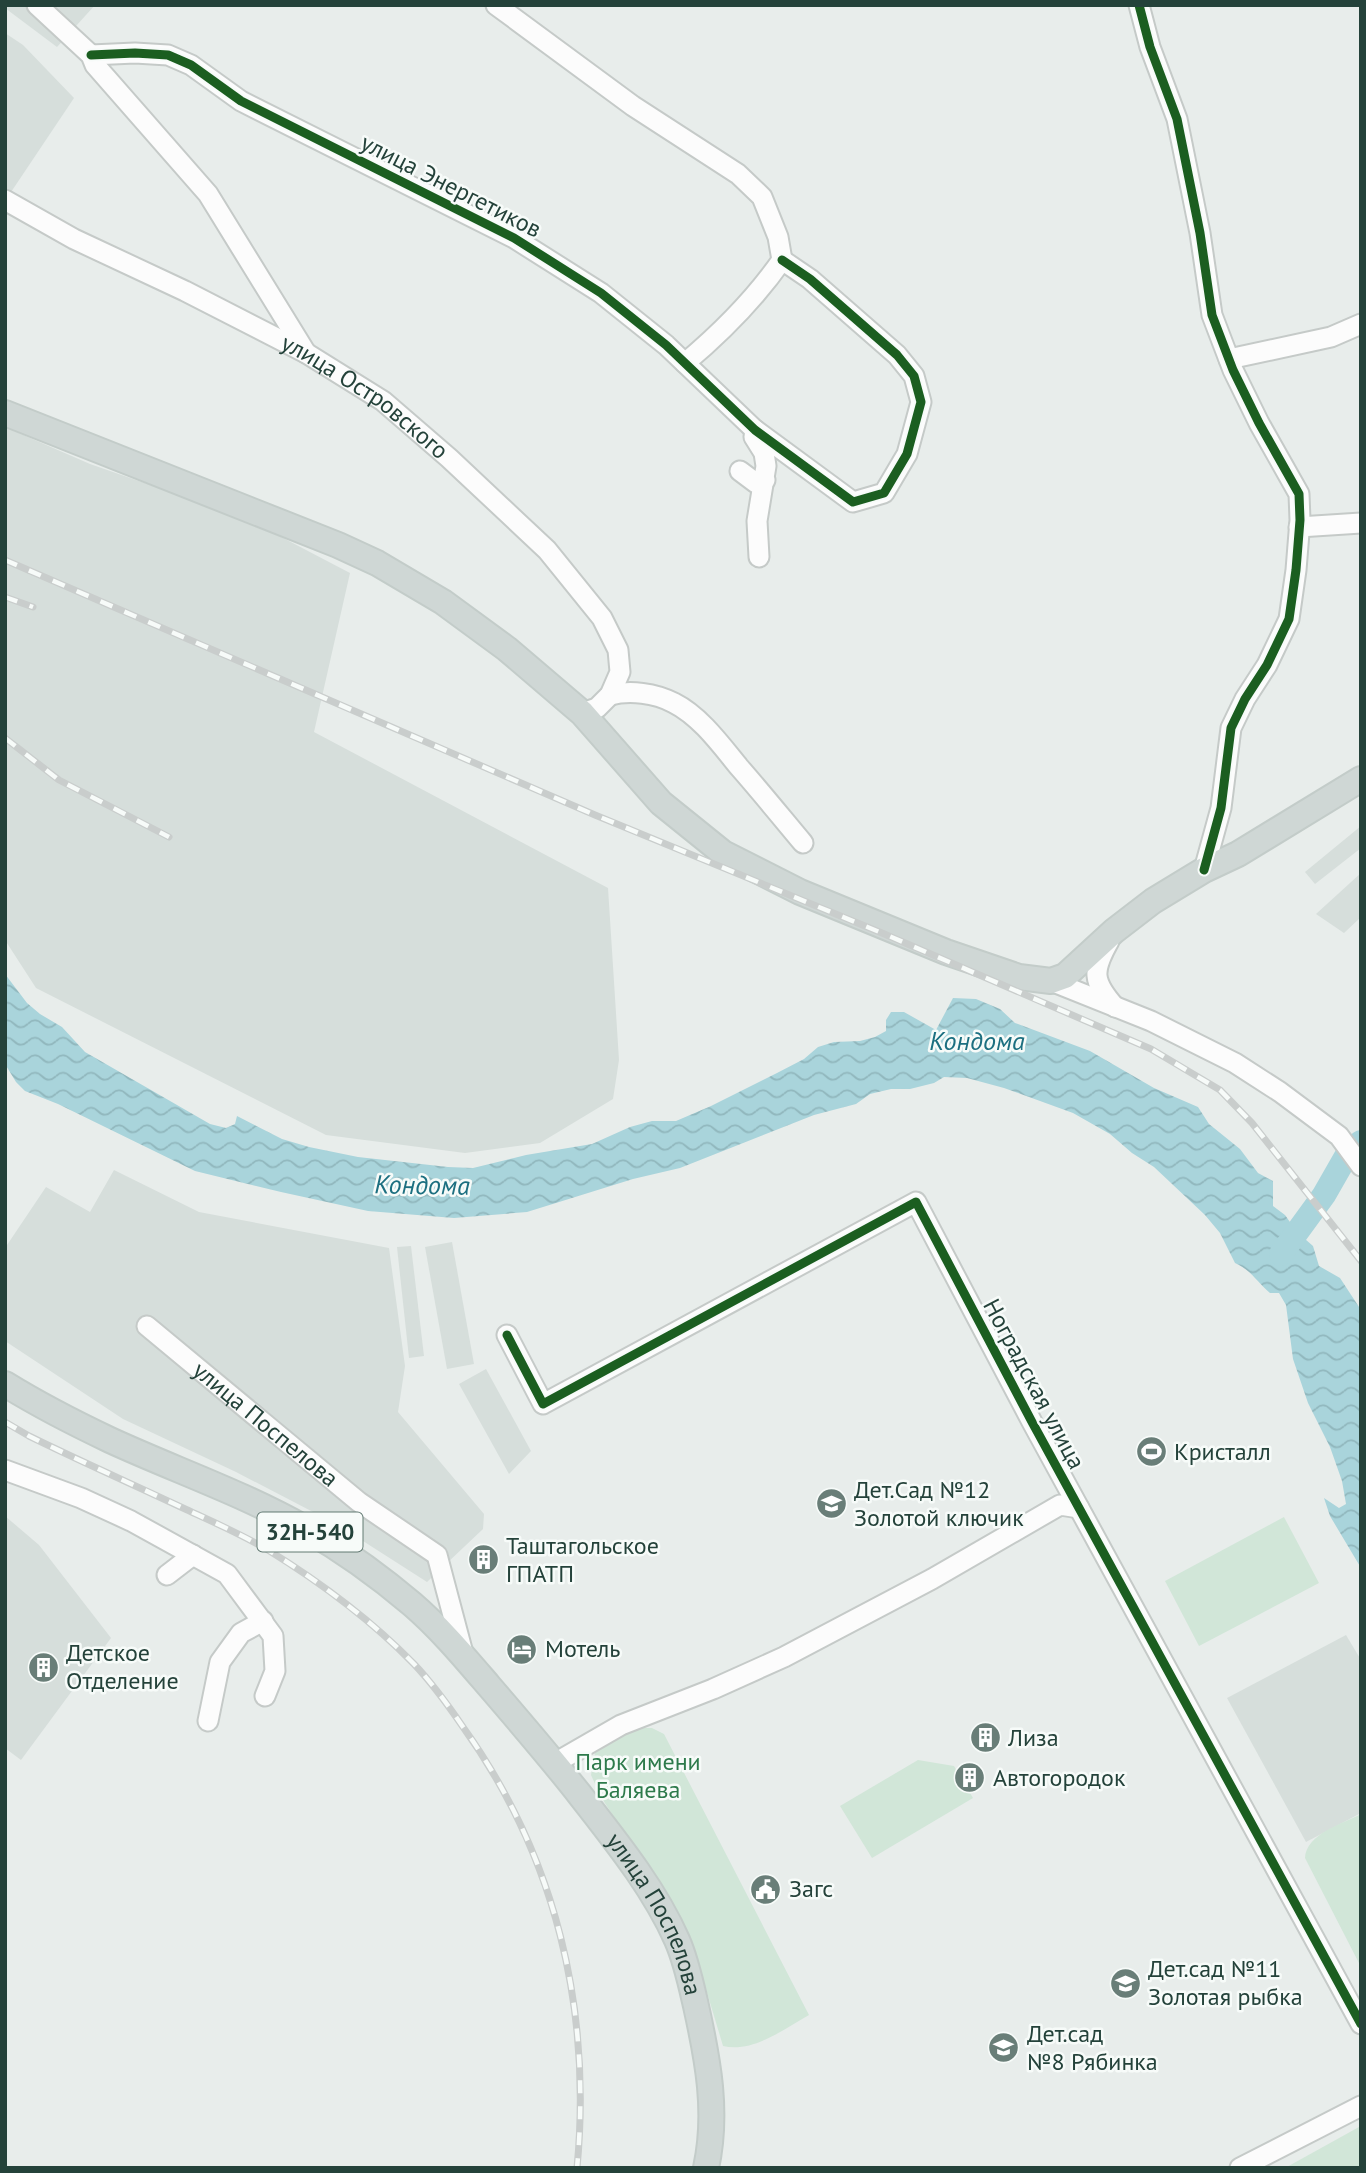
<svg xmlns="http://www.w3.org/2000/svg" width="1366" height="2173" font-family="'PT Sans',sans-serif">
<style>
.built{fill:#d6dedb}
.green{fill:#d1e6d8}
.water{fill:url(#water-waves)}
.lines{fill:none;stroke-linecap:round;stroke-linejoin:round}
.river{stroke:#a9d4db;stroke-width:24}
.minor-casing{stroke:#c5cac8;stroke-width:23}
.major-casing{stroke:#c3ccc9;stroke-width:28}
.minor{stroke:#fcfcfc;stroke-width:19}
.major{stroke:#cfd7d5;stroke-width:24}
.rail-casing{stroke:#c9cdcc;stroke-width:7}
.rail{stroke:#f7fbf9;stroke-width:4.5;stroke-dasharray:13;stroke-linecap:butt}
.cycleway-casing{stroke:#f7fbf9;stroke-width:13}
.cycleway{stroke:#1b5e20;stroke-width:9}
.labels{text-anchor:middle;stroke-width:5;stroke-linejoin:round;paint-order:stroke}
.shield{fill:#f7fbf9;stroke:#637a73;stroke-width:2}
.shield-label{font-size:23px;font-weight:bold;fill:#24423a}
.street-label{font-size:24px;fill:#24423a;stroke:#f7fbf9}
.poi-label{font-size:24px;fill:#24423a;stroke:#f7fbf9;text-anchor:start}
.park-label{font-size:24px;fill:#2d7a4b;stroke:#f7fbf9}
.water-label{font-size:26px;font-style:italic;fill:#1c6f80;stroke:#f7fbf9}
</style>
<defs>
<pattern id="water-waves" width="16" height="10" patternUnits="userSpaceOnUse" patternTransform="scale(1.75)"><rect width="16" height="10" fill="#a9d4db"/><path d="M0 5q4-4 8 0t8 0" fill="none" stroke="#91b7bd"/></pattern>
</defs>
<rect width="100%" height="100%" fill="#e8edeb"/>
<!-- built -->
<g class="built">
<polygon points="5,5 95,5 57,47 5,8"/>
<polygon points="5,33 23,45 74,98 5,201"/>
<polygon points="5,427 90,464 245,518 350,573 314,732 608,888 619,1060 613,1099 540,1143 465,1153 326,1135 36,988 5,940"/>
<polygon points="1361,826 1361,848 1315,884 1305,872"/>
<polygon points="1361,873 1361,917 1344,933 1316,914"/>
<polygon points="114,1170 199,1212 389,1248 405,1366 398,1412 484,1514 483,1529 427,1582 338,1525 236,1472 123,1419 5,1341 5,1248 46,1187 90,1212"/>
<polygon points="452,1242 474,1364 447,1369 425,1247"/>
<polygon points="411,1246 424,1356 409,1358 397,1247"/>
<polygon points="486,1369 531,1451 509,1474 459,1384"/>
<polygon points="5,1516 39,1545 111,1638 21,1760 5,1748"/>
<polygon points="1346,1635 1361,1660 1361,1813 1306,1842 1227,1698"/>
</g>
<!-- green -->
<g class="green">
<polygon points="1284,1517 1319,1583 1199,1646 1165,1581"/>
<path d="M 633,1728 L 652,1728 L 664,1734 L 809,2015 C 784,2029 753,2053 723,2046 L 697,1959 L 681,1920 L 601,1797 L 591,1775 L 595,1753 Z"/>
<polygon points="918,1760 954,1766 973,1798 872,1858 840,1806"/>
<path d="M 1361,1814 L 1361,1967 L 1305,1858 C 1306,1834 1342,1824 1361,1814 Z"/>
<polygon points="1359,2127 1361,2168 1285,2168"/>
</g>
<!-- water -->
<path class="water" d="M 5,974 L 27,1003 L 40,1014 L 62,1027 L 85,1052 L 210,1124 L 226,1128 L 235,1124 L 237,1116 L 282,1139 L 309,1147 L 358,1157 L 448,1167 L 473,1168 L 526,1155 L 592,1144 L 630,1127 L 652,1121 L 676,1121 L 711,1106 L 777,1073 L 804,1059 L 818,1047 L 834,1042 L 860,1041 L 875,1037 L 886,1031 L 886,1020 L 891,1012 L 904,1012 L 936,1030 L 953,998 L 976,999 L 1000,1009 L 1015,1023 L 1090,1051 L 1154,1088 L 1198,1107 L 1209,1124 L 1240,1149 L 1258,1173 L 1273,1181 L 1273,1206 L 1285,1215 L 1297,1232 L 1313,1246 L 1319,1266 L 1340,1278 L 1361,1310 L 1361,1568 L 1330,1516 L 1324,1498 L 1339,1508 L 1346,1504 L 1342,1481 L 1330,1447 L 1308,1403 L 1293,1359 L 1286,1305 L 1279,1293 L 1270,1293 C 1257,1282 1251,1270 1235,1263 L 1220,1233 L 1205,1215 L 1154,1167 L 1132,1153 L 1110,1134 L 1073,1113 L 1004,1088 L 967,1078 L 944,1077 L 934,1083 L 910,1089 L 891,1089 L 870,1094 L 856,1104 L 814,1115 L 680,1168 L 633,1179 L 527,1212 L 454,1218 L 368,1211 L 281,1192 L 195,1171 L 58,1104 L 25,1091 L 16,1082 L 5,1064 Z"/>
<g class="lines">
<!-- river -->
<polyline class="river" points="1281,1254 1324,1195 1348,1153 1361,1142"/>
<defs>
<g id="minor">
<polyline points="37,5 91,55 95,65 208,194 306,353"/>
<path d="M 496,5 L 633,106 L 738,174 L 762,197 L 778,237 L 782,260 C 754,300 722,332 685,363"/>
<polyline points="1139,5 1150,47 1177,119 1200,233 1212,315 1233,370 1259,423 1299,494 1300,520 1296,570 1289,619 1267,665 1245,699 1231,728 1221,808 1204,870"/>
<polyline points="91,55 135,53 168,55 191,65 241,101 514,238 601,293 666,345 755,430 853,502 884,493 907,454 921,402 914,376 897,355 810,279 782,260"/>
<path id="s1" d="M 5,200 L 74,239 L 185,291 L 306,353 L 383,401 L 449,458 L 547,550 L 602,618 L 618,650 L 620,672 L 610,695 L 597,708 L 582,713"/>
<polyline points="1229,359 1331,337 1361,324"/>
<polyline points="755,430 754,437 764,453 766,466 757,521 759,557"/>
<polyline points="740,471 756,483 765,480"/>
<polyline points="1299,527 1361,523"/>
<path d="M 610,695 C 630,690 655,693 674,703 C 700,716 721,745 739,767 C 761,792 782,818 803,843"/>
<path d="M 1109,941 C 1092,971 1092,981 1115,1007"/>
<polyline points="1051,981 1151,1021 1235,1063 1280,1092 1339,1136 1361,1166"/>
<path id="s2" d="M 147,1326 L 359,1502 L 437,1555 L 464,1657"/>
<polyline points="507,1335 543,1404 916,1202 1032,1422 1361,2024"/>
<polyline points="5,1470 81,1498 131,1521 227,1574 273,1636 275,1671 265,1696"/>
<polyline points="167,1575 193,1555"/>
<polyline points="208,1721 220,1662 241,1633 263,1621"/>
<polyline points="555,1763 621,1725 713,1689 784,1657 932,1579 1060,1505 1079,1508"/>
<polyline points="1240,2168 1361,2106"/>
</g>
<g id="major">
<polyline points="5,413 338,545 377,563 443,602 507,649 582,713 661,803 723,853 800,892 946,952 1019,977 1051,981 1065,976 1114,931 1153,901 1204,870 1238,854 1361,779"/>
<path id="s3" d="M 5,1384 C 39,1405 74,1423 110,1440 C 175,1470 243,1493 306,1529 C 343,1550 379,1576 412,1604 C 440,1628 465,1658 489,1686 C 520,1722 551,1758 580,1795 C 615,1840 654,1888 677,1940 C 686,1960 691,1984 696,2006 C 708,2060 718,2113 706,2168"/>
</g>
</defs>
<!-- minor casing -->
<use href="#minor" class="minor-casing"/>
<!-- major casing -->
<use href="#major" class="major-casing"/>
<!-- minor -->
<use href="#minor" class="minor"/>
<!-- major -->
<use href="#major" class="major"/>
<defs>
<g id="rail">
<polyline points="5,560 595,815 882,933 1151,1049 1220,1090 1252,1123 1361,1261"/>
<polyline points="5,597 33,607"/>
<polyline points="5,738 59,780 169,837"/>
<path d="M 5,1422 L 29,1436 C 80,1461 132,1484 183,1508 C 211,1521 241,1534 268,1550 C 320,1582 372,1621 414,1664 C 432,1683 448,1705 463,1727 C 556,1857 592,2009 577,2168"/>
</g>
</defs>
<!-- rail casing -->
<use href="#rail" class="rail-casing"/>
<!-- rail -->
<use href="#rail" class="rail"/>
<defs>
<g id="cycleway">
<polyline points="1139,5 1150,47 1177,119 1200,233 1212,315 1233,370 1259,423 1299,494 1300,520 1296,570 1289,619 1267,665 1245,699 1231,728 1221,808 1204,870"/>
<polyline points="91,55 135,53 168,55 191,65 241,101 514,238 601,293 666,345 755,430 853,502 884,493 907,454 921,402 914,376 897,355 810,279 782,260"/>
<polyline points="507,1335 543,1404 916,1202 1032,1422 1361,2024"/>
</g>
</defs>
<!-- cycleway casing -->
<use href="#cycleway" class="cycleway-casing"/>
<!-- cycleway -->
<use href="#cycleway" class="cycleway"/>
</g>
<!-- icons -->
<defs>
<symbol id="stadium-disc" viewBox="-11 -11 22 22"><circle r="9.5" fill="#697e78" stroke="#f7fbf9"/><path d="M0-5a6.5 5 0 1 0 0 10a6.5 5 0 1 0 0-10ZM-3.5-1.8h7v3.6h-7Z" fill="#fff"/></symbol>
<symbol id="school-disc" viewBox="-11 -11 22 22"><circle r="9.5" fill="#697e78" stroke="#f7fbf9"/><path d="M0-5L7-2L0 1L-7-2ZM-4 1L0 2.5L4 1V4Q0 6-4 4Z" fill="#fff"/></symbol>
<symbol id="building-disc" viewBox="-11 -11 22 22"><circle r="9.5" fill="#697e78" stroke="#f7fbf9"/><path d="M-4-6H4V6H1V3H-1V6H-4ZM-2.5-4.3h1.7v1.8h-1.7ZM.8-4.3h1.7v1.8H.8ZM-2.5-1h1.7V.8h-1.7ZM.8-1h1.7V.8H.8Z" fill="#fff"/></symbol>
<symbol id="hotel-disc" viewBox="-11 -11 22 22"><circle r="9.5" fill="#697e78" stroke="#f7fbf9"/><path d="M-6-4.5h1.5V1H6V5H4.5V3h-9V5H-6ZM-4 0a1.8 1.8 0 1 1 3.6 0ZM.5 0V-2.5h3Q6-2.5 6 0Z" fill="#fff"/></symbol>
<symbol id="civic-disc" viewBox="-11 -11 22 22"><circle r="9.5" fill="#697e78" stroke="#f7fbf9"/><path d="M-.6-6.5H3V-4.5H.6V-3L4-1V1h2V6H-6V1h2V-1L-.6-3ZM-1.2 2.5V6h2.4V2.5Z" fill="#fff"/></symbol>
</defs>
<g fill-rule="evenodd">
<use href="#stadium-disc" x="1134" y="1434" width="35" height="35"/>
<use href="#school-disc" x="814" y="1486" width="35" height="35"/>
<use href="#building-disc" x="466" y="1542" width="35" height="35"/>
<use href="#hotel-disc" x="504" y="1632" width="35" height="35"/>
<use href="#building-disc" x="26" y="1650" width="35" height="35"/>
<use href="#building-disc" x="968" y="1720" width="35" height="35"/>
<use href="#building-disc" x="952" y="1760" width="35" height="35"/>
<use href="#civic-disc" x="748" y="1872" width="35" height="35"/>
<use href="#school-disc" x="1108" y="1966" width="35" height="35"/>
<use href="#school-disc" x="986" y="2030" width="35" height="35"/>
</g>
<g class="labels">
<!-- shield labels -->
<rect class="shield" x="257.5" y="1512.5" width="105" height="39" rx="5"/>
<g class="shield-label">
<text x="310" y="1540">32Н-540</text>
</g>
<!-- street labels -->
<g class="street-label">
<text transform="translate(451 186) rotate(27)" y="8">улица Энергетиков</text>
<text dy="8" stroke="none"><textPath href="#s1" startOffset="411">улица Островского</textPath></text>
<text transform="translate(1034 1384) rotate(62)" y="8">Ноградская улица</text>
<text dy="8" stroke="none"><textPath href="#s2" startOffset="154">улица Поспелова</textPath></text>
<text dy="8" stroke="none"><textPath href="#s3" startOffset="861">улица Поспелова</textPath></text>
</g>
<!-- poi labels -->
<g class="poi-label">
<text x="1174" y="1460">Кристалл</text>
<text x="854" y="1498">Дет.Сад №12<tspan x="854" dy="28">Золотой ключик</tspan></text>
<text x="506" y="1554">Таштагольское<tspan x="506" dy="28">ГПАТП</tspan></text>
<text x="545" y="1657">Мотель</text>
<text x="66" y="1661">Детское<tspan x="66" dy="28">Отделение</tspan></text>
<text x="1008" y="1746">Лиза</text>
<text x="993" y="1786">Автогородок</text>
<text x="789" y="1897">Загс</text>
<text x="1148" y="1977">Дет.сад №11<tspan x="1148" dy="28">Золотая рыбка</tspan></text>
<text x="1027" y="2042">Дет.сад<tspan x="1027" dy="28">№8 Рябинка</tspan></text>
</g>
<!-- park labels -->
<g class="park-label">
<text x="638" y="1770">Парк имени<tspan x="638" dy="28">Баляева</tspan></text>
</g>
<!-- water labels -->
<g class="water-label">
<text x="977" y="1050">Кондома</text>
<text transform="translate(422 1185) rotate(1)" y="9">Кондома</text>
</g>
</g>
<!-- border -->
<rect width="1366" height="2173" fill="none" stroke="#24423a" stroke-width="14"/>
</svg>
